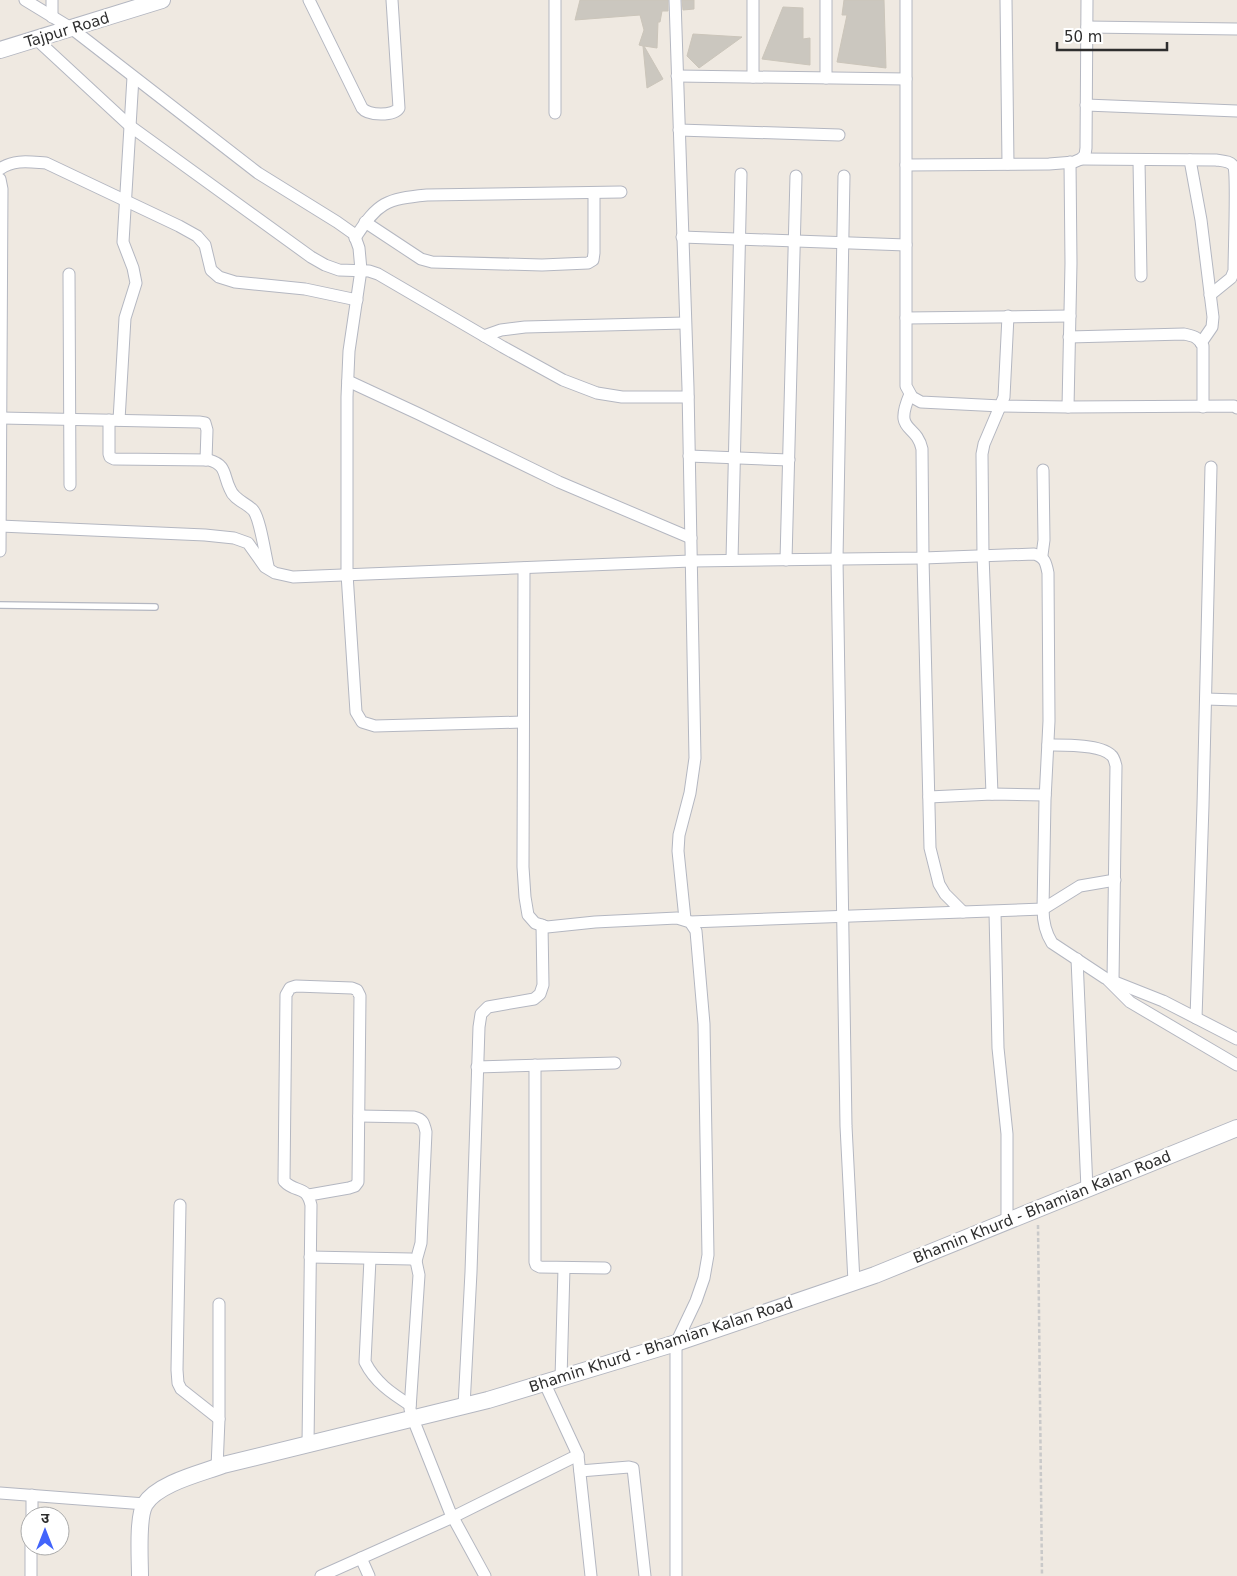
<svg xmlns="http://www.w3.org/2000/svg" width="1237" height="1576" font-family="'DejaVu Sans','Noto Sans Devanagari',sans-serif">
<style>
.building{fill:#cbc7bf;stroke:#cbc5ba}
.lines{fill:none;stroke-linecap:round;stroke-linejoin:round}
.lane-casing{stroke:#b4b7c1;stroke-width:8}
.street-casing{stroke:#b4b7c1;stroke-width:13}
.secondary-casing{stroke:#b4b7c1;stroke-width:18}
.path{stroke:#c9c9c9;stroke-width:2.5;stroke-dasharray:4 2.5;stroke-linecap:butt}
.lane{stroke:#fff;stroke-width:5.5}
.street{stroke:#fff;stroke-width:11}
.secondary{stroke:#fff;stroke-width:16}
.labels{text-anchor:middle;stroke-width:4.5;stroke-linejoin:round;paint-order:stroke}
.street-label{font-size:15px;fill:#2e2e2e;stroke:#fff}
</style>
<rect width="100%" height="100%" fill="#efe9e1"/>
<!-- building -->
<g class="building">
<polygon points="580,0 668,0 668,11 662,11 660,22 658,22 657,48 644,46 663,79 647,88 643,46 639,45 644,30 640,15 575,20"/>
<polygon points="682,0 694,0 694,9 683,10"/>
<polygon points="844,0 884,0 886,68 837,62 847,15 842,15"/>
<polygon points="783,7 803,8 803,39 810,38 810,65 762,59"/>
<polygon points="693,34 742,37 699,68 687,56"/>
</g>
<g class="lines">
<defs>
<polyline id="lane" points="0,605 155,607"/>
<g id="street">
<polyline points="25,0 71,28 258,173 337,222 354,234 359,248 361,270 349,351 347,397 347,574 356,712 362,722 375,726 522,722"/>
<polyline points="52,0 52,17"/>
<path d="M 309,0 L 362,108 C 368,116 394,116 399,108 L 392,0"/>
<polyline points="675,0 688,388 695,758 690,793 679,835 678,851 685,919"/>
<polyline points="753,0 753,77"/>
<polyline points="826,0 826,78"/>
<polyline points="906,0 906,386 912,397 921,402 1001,406 1068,407 1234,406 1237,408"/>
<polyline points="1006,0 1008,164"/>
<polyline points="1087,27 1237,29"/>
<polyline points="36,39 130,126 311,257 325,265 339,270 369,271 378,274 503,347 563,380 597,393 622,397 688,397"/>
<polyline points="677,76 906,79"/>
<polyline points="1086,105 1237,111"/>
<polyline points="555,113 555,0"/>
<polyline points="679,130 839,135"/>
<path d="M 1081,159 L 1216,160 C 1223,161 1231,161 1234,167 C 1237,179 1234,253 1234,271 L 1231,278 L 1210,295"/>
<polyline points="1190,160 1201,220 1213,317 1212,327 1201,343"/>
<polyline points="1139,161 1141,276"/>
<polyline points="906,165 1049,164 1074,162 1081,159 1085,155 1086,148 1087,0"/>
<path d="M 0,169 C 14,159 30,162 46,163 L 179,226 L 197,236 L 205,245 L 211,270 L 219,277 L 235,282 L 305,289 L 357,300"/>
<polyline points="844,176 837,559 846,1126 854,1282"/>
<polyline points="0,179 2,189 0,551"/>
<polyline points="365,222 421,259 432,262 542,265 588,263 593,260 594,253 594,193"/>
<polyline points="682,237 906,245"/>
<path d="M 355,238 C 378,202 386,199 427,195 L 621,192"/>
<polyline points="69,274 70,485"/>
<polyline points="906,318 1070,316"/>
<polyline points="484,336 501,330 525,327 685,323"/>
<path d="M 1069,337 L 1184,334 C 1194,336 1198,337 1203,346 L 1203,407"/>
<polyline points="348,381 419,414 559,482 691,538"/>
<path d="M 910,394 C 893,434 916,422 922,449 L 923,558 L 930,848 L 939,884 L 945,894 L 963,912"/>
<polyline points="1068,407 1071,263 1070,162"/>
<polyline points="1,418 199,422 205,423 207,430 206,460"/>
<path d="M 109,420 L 109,454 L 110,457 L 114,459 L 209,460 C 227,465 223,475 230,489 C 234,500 245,502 253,510 C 260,518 265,554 268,566"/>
<polyline points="119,420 125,318 136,283 133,268 123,242 133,77"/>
<polyline points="689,456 789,460"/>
<path d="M 0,526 L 205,535 L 234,538 L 248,543 L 265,567 L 275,573 L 293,577 L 691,561 L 923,558 L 1034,554 C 1045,557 1046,563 1048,573 L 1049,721 L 1045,800 L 1043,909 C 1043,922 1045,932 1052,943 L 1105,978 L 1163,1001 L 1237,1039"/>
<polyline points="1042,555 1044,540 1043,470"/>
<polyline points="732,560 741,174"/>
<polyline points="786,560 796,176"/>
<polyline points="524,568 523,867 525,897 528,915 535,923 547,927 595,922 677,918 690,922 696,931 704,1024 708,1255 704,1278 696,1301 676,1343 676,1576"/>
<polyline points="1206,699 1237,700"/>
<path d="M 1048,745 C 1063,745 1100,744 1111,755 C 1114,757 1115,762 1116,766 L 1113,980"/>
<polyline points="992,794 983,555 982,454 984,444 1004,397 1008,316"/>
<polyline points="929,797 992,794 1045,795"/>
<polyline points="995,912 998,1048 1007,1134 1007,1221"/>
<polyline points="690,922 1043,909 1080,886 1115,880"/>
<polyline points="1077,959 1087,1189"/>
<polyline points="1108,980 1130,1002 1237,1065"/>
<polyline points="1196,1018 1203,805 1211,467"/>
<polyline points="535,1065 535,1262 536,1265 540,1267 605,1268"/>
<polyline points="477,1067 615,1063"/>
<path d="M 359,1116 L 414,1117 C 423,1119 424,1123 426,1132 L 421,1243 L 416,1261"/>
<polyline points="180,1205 177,1370 178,1383 181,1389 219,1419"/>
<polyline points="310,1257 411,1259 416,1261 419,1275 410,1409 413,1419 450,1512 485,1576"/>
<path d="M 370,1259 L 365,1362 C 375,1382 391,1393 410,1405"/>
<polyline points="561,1379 564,1268"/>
<polyline points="545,1384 578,1455 591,1576"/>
<polyline points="464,1406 471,1272 479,1027 481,1014 488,1007 534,999 540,994 543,985 542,925"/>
<path d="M 308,1444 L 311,1205 C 306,1184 296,1194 284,1181 L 286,995 L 290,988 L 296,986 L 352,988 L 357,990 L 360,996 L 358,1182 L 355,1186 L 349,1188 L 309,1195"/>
<polyline points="217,1468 219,1419 219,1304"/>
<polyline points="580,1471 629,1467 633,1468 645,1576"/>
<polyline points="0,1493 145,1504"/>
<polyline points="32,1516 32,1495"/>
<polyline points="361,1558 369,1576"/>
<polyline points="31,1576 31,1546"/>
<polyline points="321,1576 453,1517 578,1455"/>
</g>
<g id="secondary">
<polyline points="0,50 162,0"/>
<path d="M 140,1576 C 140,1559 137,1517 145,1504 C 158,1483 202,1473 223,1465 L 488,1400 L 676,1343 L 875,1275 L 1237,1128"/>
</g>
</defs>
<!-- lane casing -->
<use href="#lane" class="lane-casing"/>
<!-- street casing -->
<use href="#street" class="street-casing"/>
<!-- secondary casing -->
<use href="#secondary" class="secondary-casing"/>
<!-- path -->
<polyline class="path" points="1038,1225 1042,1576"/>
<!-- lane -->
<use href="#lane" class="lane"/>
<!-- street -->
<use href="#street" class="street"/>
<!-- secondary -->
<use href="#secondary" class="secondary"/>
</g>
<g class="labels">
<!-- street labels -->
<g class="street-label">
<text transform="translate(67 30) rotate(-17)" y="5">Tajpur Road</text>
<text transform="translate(1042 1207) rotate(-22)" y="5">Bhamin Khurd - Bhamian Kalan Road</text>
<text transform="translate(661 1345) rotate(-18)" y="5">Bhamin Khurd - Bhamian Kalan Road</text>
</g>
</g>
<!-- north arrow -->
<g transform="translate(45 1531)"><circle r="24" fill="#ffffff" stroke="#ababab"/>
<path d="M0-4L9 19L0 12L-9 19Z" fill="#4264fb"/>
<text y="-8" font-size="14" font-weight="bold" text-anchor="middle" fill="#2e2e2e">उ</text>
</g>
<!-- scale -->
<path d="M1057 42v8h110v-8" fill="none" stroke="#2e2e2e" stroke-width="2.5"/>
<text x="1064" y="42" font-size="15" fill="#2e2e2e" stroke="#ffffff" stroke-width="4" paint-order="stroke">50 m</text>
</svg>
